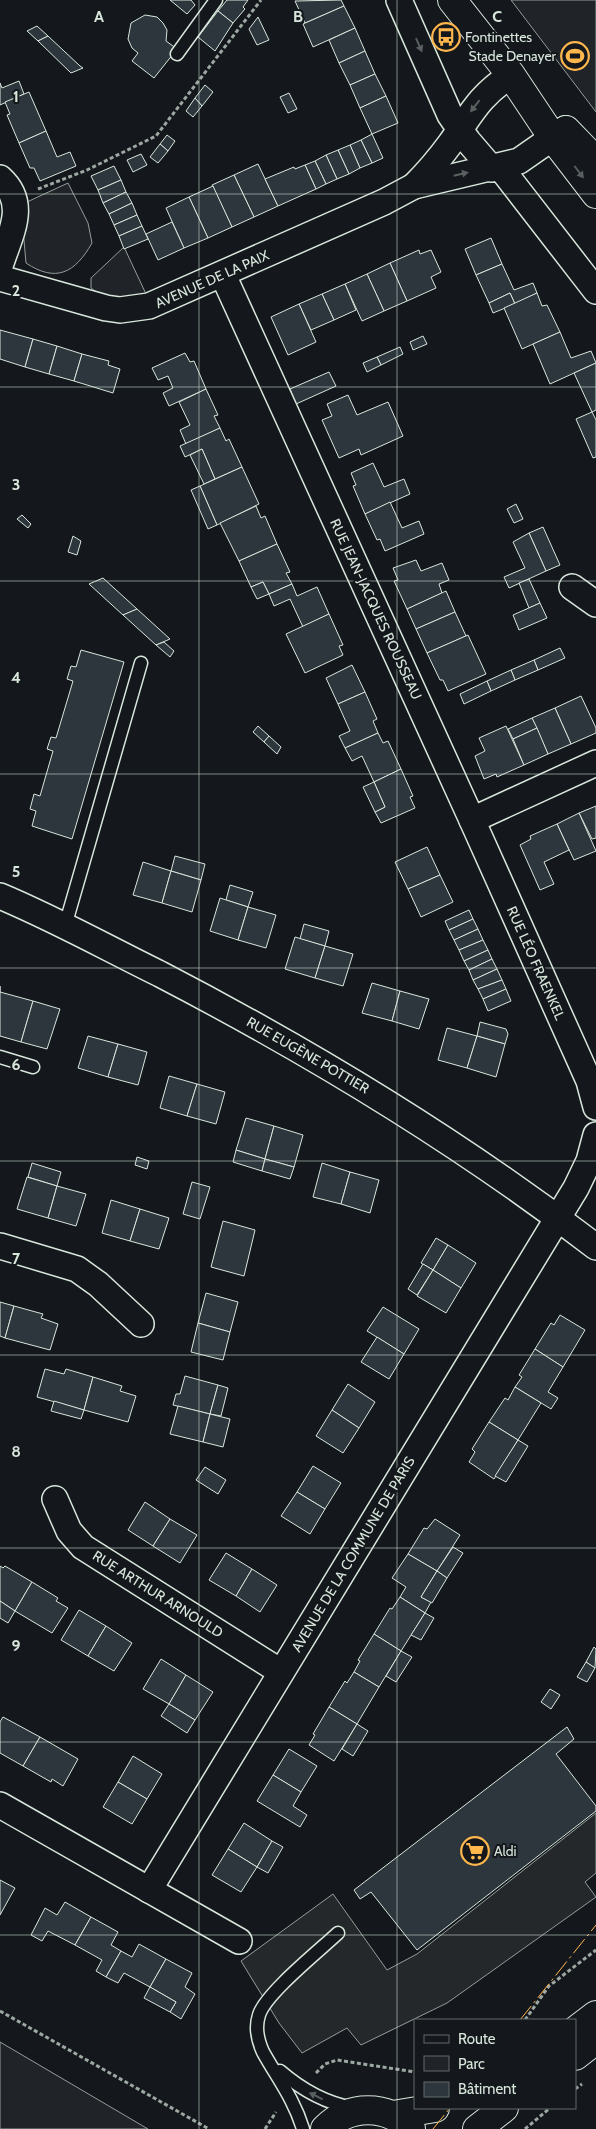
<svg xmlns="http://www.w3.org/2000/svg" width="596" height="2129" font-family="Cabin,sans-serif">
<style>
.green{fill:#202428;stroke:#939e99}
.parking{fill:#24282b;stroke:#939e99}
.building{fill:#2c363c;stroke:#d8e6dc}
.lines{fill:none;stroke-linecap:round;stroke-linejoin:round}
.lane-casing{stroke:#d8e6dc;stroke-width:15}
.street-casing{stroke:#d8e6dc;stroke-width:28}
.secondary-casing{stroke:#d8e6dc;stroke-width:30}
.path{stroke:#9da8a2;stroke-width:3;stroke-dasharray:4 2.5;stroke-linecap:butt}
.lane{stroke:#14181c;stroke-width:12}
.street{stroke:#14181c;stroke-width:25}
.secondary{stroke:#14181c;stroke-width:28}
.power{stroke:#ffb74d;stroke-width:1;stroke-dasharray:18 4 2.5 4;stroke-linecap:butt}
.oneway{fill:#59605f}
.grid{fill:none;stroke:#d8e6dc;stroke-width:1;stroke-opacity:0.55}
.labels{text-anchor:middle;stroke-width:4;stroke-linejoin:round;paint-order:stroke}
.poi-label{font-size:14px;fill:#d8e6dc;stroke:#14181c;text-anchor:start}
.street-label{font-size:14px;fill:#d8e6dc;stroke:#14181c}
.grid-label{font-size:16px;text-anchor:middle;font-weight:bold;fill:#d8e6dc;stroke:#14181c;stroke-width:4;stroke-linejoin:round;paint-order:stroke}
</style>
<rect width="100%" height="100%" fill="#14181c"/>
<!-- green -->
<g class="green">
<polygon points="511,0 596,0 596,112"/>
<path d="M 68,183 L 88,223 L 92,243 C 75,273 56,283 26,263 L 23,229 L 27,202 Z"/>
<path d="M 124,247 L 146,294 C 125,298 108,302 91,288 L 91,278 Z"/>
<polygon points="0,2042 148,2129 0,2129"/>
</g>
<!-- parking -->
<polygon class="parking" points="596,1813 596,1873 585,1882 596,1897 447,2003 361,2045 347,2028 302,2053 279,2023 241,1961 333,1894 387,1970 417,1954"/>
<!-- building -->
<g class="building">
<polygon points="170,0 191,0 195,5 187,14"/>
<polygon points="227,0 248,0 243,7 245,9 233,23 218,11"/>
<polygon points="341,0 344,6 305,23 295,1"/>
<polygon points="344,6 355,28 313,47 303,24"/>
<polygon points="218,11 233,23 215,51 198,37"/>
<polygon points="145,15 157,17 163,23 167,30 166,41 177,49 154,78 132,61 138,53 132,48 128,39 131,23"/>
<polygon points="258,17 269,40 257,45 249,29"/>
<polygon points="37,26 48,36 38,41 27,31"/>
<polygon points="355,28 365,51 339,63 329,40"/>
<polygon points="48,36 80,66 83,68 71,73 38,41"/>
<polygon points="365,51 375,74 350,85 339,63"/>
<polygon points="375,74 386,96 360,108 350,85"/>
<polygon points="19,81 24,94 0,105 0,83 2,88"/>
<polygon points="205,85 213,92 202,106 195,98"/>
<polygon points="29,92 46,131 19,143 7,115 10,114 5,102"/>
<polygon points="289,93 297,109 288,113 280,97"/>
<polygon points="386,96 398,123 372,134 360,108"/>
<polygon points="195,98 202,106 193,117 186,111"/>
<polygon points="46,131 57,157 70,152 76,166 40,181 34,168 30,168 19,143"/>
<polygon points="372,134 383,158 372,163 361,140"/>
<polygon points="167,135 175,141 168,151 160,144"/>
<polygon points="361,140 372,163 360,168 350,145"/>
<polygon points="160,144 168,151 158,163 150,157"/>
<polygon points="350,145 360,168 349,174 338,150"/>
<polygon points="338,150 349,174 337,179 326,155"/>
<polygon points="141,154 147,165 133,172 127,160"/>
<polygon points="326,155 337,179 326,184 315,161"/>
<polygon points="315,161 326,184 316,189 305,165"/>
<polygon points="258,164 278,206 254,217 234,175"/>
<polygon points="305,165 316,189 278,206 265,179 294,167 295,169"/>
<polygon points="114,166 121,180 98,190 91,176"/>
<polygon points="234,175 254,217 232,227 212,185"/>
<polygon points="121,180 126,192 103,203 98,190"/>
<polygon points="213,186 232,227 208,238 189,197"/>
<polygon points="126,192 132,203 109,214 103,203"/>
<polygon points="189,197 208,238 184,248 166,208"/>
<polygon points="132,203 137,215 114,225 109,214"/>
<polygon points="137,215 142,226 119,236 114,225"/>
<polygon points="172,222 184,248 158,260 146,234"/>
<polygon points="142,226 148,239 124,249 119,236"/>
<polygon points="491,238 502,264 476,275 465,249"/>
<polygon points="419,250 420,254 431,250 441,272 431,277 436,288 407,301 390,263"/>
<polygon points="390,263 407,301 384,311 367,274"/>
<polygon points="502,264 514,290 533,283 537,293 515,304 510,293 489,303 476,275"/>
<polygon points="367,274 384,311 362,321 345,284"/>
<polygon points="345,284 356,310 334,320 322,294"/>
<polygon points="510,293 515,304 493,313 489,303"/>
<polygon points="537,293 542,306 547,305 560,332 522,349 504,308"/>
<polygon points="322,294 334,320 311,330 299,304"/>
<polygon points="299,304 316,342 288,355 271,317"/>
<polygon points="0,330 33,339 25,367 0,359"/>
<polygon points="560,332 571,358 591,351 596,363 550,384 533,344"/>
<polygon points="423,336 427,344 413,350 410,342"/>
<polygon points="33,339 57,346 49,374 25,367"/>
<polygon points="57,346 82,354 74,381 49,374"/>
<polygon points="400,347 403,354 381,365 377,357"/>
<polygon points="185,353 190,362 194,361 206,389 169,406 163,393 173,388 168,376 158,380 152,368"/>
<polygon points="82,354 109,361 108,365 120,369 113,393 74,381"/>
<polygon points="377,357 381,365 367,372 363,363"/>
<polygon points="596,363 596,410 592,412 574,373"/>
<polygon points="329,372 336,386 296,404 290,389"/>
<polygon points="206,389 218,415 214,416 220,428 186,444 180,430 190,425 179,402"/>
<polygon points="348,395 357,415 388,402 403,436 361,455 359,449 339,458 322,420 332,416 327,404"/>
<polygon points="592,412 596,420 596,457 593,458 576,419"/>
<polygon points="220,428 226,441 229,439 242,467 215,479 202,449 185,457 180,446"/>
<polygon points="202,449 215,479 204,484 190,455"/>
<polygon points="373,463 384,487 404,479 410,494 365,514 353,486 356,485 351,473"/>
<polygon points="242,467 259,504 217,525 200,486"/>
<polygon points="200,486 217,525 208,529 191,490"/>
<polygon points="390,502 402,528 419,521 424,534 385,551 380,539 377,540 365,514"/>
<polygon points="516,504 523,519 514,523 507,509"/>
<polygon points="256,506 261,518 265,516 277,544 239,561 220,523"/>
<polygon points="22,515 31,524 28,528 17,519"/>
<polygon points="543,527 560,565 546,571 529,533"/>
<polygon points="529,533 546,571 509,588 504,577 525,568 513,542"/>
<polygon points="73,536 81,541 77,555 68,552"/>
<polygon points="277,544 290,572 286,573 292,584 269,594 263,582 251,587 239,561"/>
<polygon points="416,560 421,571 442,563 449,580 439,584 442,593 407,609 394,581 398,580 393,568"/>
<polygon points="103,578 137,609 123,615 89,584"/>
<polygon points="529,579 540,603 529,608 519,583"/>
<polygon points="263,582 269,594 257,599 251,587"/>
<polygon points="292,584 297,596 317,587 329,614 303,627 290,599 274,606 269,594"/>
<polygon points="446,591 455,612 416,629 407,609"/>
<polygon points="540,603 547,618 519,630 513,615"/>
<polygon points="137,609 170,639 156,645 123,615"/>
<polygon points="455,612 466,636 427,653 416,629"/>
<polygon points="329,614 343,645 339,646 343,655 305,673 286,634"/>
<polygon points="468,635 486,674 448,691 443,680 440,680 427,653"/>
<polygon points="164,642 174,651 170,657 156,645"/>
<polygon points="560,648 565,658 538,670 534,660"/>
<polygon points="81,650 124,662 72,839 32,826 36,811 30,809 34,794 40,796 53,751 47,749 51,737 56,738 73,681 67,679 71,666 76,667"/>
<polygon points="534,660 538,670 515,680 511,670"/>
<polygon points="352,665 365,692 338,704 326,678"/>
<polygon points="511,670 515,680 491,691 487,681"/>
<polygon points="487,681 491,691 464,704 460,694"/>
<polygon points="365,692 377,719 373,721 378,733 345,748 339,736 350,731 338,704"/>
<polygon points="581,696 596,728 596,733 571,744 555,708"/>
<polygon points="555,708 571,744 548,754 532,718"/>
<polygon points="532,718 537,728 513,739 508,729"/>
<polygon points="258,726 269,736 264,742 253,732"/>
<polygon points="506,726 524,765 497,777 496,774 484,779 475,756 485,751 479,738"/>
<polygon points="537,728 548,754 524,765 513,739"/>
<polygon points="378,733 383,743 388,741 401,769 374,782 362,756 352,761 345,748"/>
<polygon points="269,736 281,747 277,754 264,742"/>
<polygon points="401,769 413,796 410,797 415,808 381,823 375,812 385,807 374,782"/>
<polygon points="374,782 385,807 375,812 363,787"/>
<polygon points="596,806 596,838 592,839 579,813"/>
<polygon points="579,813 596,851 574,860 557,824"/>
<polygon points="557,824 569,850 544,862 554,884 540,890 520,845 531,839 530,836"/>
<polygon points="427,847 440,875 408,889 395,862"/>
<polygon points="175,856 205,864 201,880 171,871"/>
<polygon points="143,862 171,871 162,903 133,895"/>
<polygon points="171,871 201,880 192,912 162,903"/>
<polygon points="440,875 453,902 421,917 408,889"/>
<polygon points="230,885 253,892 248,907 226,900"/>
<polygon points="220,898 248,907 238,940 210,931"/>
<polygon points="248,907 276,915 266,948 238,940"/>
<polygon points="469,910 473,919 449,930 445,921"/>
<polygon points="473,919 478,929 454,940 449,930"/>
<polygon points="304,924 329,931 325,946 300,939"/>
<polygon points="478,929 483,940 459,950 454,940"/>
<polygon points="295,937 325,946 315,978 285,969"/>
<polygon points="483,940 488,950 464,961 459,950"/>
<polygon points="325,946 353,954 343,986 315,978"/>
<polygon points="488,950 492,959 469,970 464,961"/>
<polygon points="492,959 497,969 473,980 469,970"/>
<polygon points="497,969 502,980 478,989 473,980"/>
<polygon points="502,980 506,989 483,999 478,989"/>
<polygon points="372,983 400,991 392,1021 362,1013"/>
<polygon points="0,986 0,992 33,1001 21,1042 0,1036"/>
<polygon points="506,989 511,1001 488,1011 483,999"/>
<polygon points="400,991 429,999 419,1029 392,1021"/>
<polygon points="33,1001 60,1009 47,1049 21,1042"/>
<polygon points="480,1022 506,1029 508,1034 505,1044 477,1036"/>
<polygon points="447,1028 477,1036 467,1068 438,1060"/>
<polygon points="88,1036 118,1044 108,1077 78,1068"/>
<polygon points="477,1036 505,1044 496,1077 467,1068"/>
<polygon points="118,1044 147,1052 138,1085 108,1077"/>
<polygon points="169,1076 197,1084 187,1116 160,1108"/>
<polygon points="197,1084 225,1092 216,1124 187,1116"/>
<polygon points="246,1118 274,1126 265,1159 236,1150"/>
<polygon points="274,1126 303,1135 294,1167 265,1159"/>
<polygon points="236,1150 265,1159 262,1171 233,1162"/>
<polygon points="137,1157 149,1161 147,1169 135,1165"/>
<polygon points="265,1159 294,1167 290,1179 262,1171"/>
<polygon points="32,1163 61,1172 57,1186 28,1177"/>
<polygon points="322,1163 350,1172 341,1204 313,1197"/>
<polygon points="350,1172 379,1180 370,1213 341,1204"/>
<polygon points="27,1177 57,1186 48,1218 17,1209"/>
<polygon points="192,1182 210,1187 200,1219 183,1214"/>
<polygon points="57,1186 86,1194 76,1226 48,1218"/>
<polygon points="111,1200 140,1209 130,1241 102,1233"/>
<polygon points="140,1209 169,1218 159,1249 130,1241"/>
<polygon points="223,1221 255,1230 244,1276 211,1267"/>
<polygon points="436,1238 448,1245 433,1270 421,1263"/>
<polygon points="448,1245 476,1263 461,1288 433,1270"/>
<polygon points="423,1264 433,1270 417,1295 408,1289"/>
<polygon points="433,1270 461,1288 446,1313 417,1296"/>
<polygon points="206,1293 238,1302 230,1332 198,1323"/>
<polygon points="0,1302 14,1306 5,1338 0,1336"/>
<polygon points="14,1306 43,1314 41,1318 58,1324 50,1350 5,1338"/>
<polygon points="383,1307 419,1329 404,1354 367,1331"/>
<polygon points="560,1315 585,1330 563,1367 535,1349 551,1323 554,1325"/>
<polygon points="198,1323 230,1332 223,1360 191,1352"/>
<polygon points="377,1337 404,1354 389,1379 361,1362"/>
<polygon points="535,1349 563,1367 548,1392 558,1398 551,1409 515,1387 522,1377 519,1375"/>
<polygon points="45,1369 64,1374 66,1369 93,1377 84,1410 37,1397"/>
<polygon points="185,1376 218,1385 210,1414 173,1405 176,1394 180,1394"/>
<polygon points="93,1377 122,1386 120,1391 136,1396 128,1422 84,1410"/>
<polygon points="348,1384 375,1402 359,1428 332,1410"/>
<polygon points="218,1385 228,1388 221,1416 210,1414"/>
<polygon points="515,1387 541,1403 518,1440 489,1422 505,1398 508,1400"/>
<polygon points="54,1401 84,1410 81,1419 51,1411"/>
<polygon points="178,1406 210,1414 203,1442 170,1434"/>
<polygon points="332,1410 359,1428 343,1453 316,1436"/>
<polygon points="210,1414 230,1419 223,1447 203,1442"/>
<polygon points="489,1422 518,1440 494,1479 469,1462 475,1452 472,1449"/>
<polygon points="518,1440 528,1446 506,1482 495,1476"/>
<polygon points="313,1466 341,1483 325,1509 297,1492"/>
<polygon points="205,1467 226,1480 218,1494 196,1480"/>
<polygon points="297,1492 325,1509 310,1534 281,1516"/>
<polygon points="145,1502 170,1519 153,1546 128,1530"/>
<polygon points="170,1519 197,1535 180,1563 153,1546"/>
<polygon points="435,1519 460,1535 437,1571 408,1554 424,1528 427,1529"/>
<polygon points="453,1547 463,1553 447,1578 437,1571"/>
<polygon points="226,1553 252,1569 236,1596 209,1580"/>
<polygon points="408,1554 437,1571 421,1597 431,1602 425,1613 400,1597 406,1587 392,1578"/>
<polygon points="0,1566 3,1568 5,1566 32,1582 15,1611 0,1601"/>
<polygon points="252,1569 277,1585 260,1612 236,1596"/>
<polygon points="437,1571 447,1578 432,1603 421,1597"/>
<polygon points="32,1582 58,1598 56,1601 68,1608 52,1633 15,1611"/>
<polygon points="400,1597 425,1613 401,1651 374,1634 390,1608 392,1609"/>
<polygon points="0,1601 15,1611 8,1623 0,1618"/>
<polygon points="79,1610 106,1626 88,1656 61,1640"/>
<polygon points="425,1613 434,1618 421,1640 411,1635"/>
<polygon points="106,1626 132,1643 114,1671 88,1656"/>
<polygon points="374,1634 401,1651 379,1687 354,1672 360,1661 358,1660"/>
<polygon points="594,1647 596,1649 595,1668 586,1662"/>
<polygon points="401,1651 412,1657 396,1682 386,1676"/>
<polygon points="161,1659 186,1675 169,1704 143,1689"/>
<polygon points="586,1662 595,1668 587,1682 577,1677"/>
<polygon points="354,1672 379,1687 357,1724 329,1707 345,1681 347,1683"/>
<polygon points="186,1675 213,1692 195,1720 169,1704"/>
<polygon points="550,1689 560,1695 551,1709 541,1702"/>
<polygon points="169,1704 195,1720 187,1733 161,1716"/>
<polygon points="329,1707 357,1724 334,1761 309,1745 315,1735 313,1734"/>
<polygon points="3,1717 40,1737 23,1766 0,1753 0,1722"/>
<polygon points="357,1724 368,1731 353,1756 342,1749"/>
<polygon points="567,1727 574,1739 556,1754 596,1806 596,1811 417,1950 371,1892 360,1899 354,1890"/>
<polygon points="40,1737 78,1759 63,1786 52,1779 51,1782 23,1766"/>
<polygon points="289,1749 317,1766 301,1792 273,1775"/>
<polygon points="133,1756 162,1774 147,1799 118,1782"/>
<polygon points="273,1775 301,1792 293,1806 307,1815 300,1827 257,1801"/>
<polygon points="118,1782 147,1799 132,1824 103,1807"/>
<polygon points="244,1823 272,1841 257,1867 228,1849"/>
<polygon points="272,1841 283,1847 268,1873 257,1867"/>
<polygon points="228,1849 257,1867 241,1892 212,1875"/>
<polygon points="0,1880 15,1888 0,1915"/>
<polygon points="65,1902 91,1917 75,1945 48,1931 42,1941 31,1935 45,1908 57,1915"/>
<polygon points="91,1917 118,1932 111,1945 121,1951 106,1977 96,1971 102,1960 75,1945"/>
<polygon points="139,1944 166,1959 150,1987 124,1973 118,1983 106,1977 121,1951 132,1957"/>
<polygon points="166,1959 192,1973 185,1987 195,1994 181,2019 170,2012 176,2002 150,1987"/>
<polygon points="150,1987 176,2002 170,2012 144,1998"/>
</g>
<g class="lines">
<defs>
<g id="lane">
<polyline points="177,54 216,0"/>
<polyline points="65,926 141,663"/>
<polyline points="0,1057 33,1067"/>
<path d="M 280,2071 C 302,2090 325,2103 353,2108"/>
<path d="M 303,2129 C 294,2099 278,2079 263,2052 C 258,2041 255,2027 259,2015 C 265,1994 320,1950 338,1933"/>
</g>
<g id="street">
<polyline points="399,0 450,115 468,141 492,169"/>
<polyline points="500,167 596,291"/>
<path d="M 0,178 C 29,204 10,234 0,266"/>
<path d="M 414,186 C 427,173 439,159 450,144 C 472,113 478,97 511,75"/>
<polyline points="223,275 472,820 589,1081 596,1107"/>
<polyline points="0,278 106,308 120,310 149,306 384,202 414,186 519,161 565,129"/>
<polyline points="572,587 596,604"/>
<polyline points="472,820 596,763"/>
<path d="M 0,896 C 55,919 107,948 160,974 C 314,1054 458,1141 596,1247"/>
<polyline points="0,1246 77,1269 98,1284 141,1324"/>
<polyline points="55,1499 69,1531 83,1547 281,1672"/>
<polyline points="0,1805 239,1941"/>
<polyline points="149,1890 576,1188 589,1161 596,1135"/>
</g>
<g id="secondary">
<polyline points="452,0 511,75 553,138 596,194"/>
<polyline points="566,130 596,161"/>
<polyline points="575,2031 596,2015"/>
<polyline points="575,2056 596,2040"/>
<polyline points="393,2115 435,2108"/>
<path d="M 325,2129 C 349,2104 387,2104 411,2129"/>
<polyline points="477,2129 504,2108"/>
</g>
</defs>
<!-- lane casing -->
<use href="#lane" class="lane-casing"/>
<!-- street casing -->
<use href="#street" class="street-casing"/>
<!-- secondary casing -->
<use href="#secondary" class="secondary-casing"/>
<!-- path -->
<g class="path">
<polyline points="38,189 87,170 156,136 261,0"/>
<polyline points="0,2011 209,2129"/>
<polyline points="525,2020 549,1986 596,1950"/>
<polyline points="316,2073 325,2064 337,2060 415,2072"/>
<polyline points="575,2089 582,2084"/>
<polyline points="265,2129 276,2112"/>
<polyline points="525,2129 550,2108"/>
</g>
<!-- lane -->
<use href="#lane" class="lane"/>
<!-- street -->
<use href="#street" class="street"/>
<!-- secondary -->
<use href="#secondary" class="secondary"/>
<!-- power -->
<g class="power">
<polyline points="520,2020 596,1925"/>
<polyline points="433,2129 450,2108"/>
</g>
</g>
<!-- one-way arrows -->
<defs><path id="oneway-solid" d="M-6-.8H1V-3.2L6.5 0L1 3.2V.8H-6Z" transform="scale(1.25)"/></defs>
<g class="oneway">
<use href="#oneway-solid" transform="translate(419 45) rotate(66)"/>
<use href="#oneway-solid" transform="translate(475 106) rotate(128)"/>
<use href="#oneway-solid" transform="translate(579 172) rotate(53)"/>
<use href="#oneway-solid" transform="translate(461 174) rotate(-13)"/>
<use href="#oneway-solid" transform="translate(316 2096) rotate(-154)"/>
</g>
<!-- grid -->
<path class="grid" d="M 199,0 L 199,2129M 397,0 L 397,2129M 0,194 L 596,194M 0,387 L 596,387M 0,581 L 596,581M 0,774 L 596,774M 0,968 L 596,968M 0,1161 L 596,1161M 0,1355 L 596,1355M 0,1548 L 596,1548M 0,1742 L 596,1742M 0,1935 L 596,1935"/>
<!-- icons -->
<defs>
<symbol id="bus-ring" viewBox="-11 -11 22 22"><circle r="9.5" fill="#14181c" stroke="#ffb74d" stroke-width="1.5"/><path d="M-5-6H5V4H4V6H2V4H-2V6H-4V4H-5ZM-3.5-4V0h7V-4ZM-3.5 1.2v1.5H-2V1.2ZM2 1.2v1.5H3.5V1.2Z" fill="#ffb74d"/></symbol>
<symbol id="stadium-ring" viewBox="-11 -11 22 22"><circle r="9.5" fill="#14181c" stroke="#ffb74d" stroke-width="1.5"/><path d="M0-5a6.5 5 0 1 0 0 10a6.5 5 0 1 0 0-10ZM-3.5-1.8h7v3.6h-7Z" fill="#ffb74d"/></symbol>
<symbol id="supermarket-ring" viewBox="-11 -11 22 22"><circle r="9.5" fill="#14181c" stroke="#ffb74d" stroke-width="1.5"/><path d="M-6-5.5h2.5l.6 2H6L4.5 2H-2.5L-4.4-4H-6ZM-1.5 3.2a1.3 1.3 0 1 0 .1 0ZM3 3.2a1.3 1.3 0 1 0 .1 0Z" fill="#ffb74d"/></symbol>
</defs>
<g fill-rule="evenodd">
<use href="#bus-ring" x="430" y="21" width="32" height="32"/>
<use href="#stadium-ring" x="559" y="40" width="32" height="32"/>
<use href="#supermarket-ring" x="459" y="1835" width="32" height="32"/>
</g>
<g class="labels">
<!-- poi labels -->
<g class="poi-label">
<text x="465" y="42">Fontinettes</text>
<text x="556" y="61" text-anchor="end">Stade Denayer</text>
<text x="494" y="1856">Aldi</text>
</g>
<!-- street labels -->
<g class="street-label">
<text transform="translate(212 279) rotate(-24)" y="5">AVENUE DE LA PAIX</text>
<text transform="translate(376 609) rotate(65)" y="5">RUE JEAN-JACQUES ROUSSEAU</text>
<text transform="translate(536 963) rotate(66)" y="5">RUE LÉO FRAENKEL</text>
<text transform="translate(308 1055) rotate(30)" y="5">RUE EUGÈNE POTTIER</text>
<text transform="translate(353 1554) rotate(-59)" y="5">AVENUE DE LA COMMUNE DE PARIS</text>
<text transform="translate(158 1594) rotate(32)" y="5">RUE ARTHUR ARNOULD</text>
</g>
</g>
<g class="grid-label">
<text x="99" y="22">A</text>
<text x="298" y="22">B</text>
<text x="497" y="22">C</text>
<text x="16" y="102">1</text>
<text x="16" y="296">2</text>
<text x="16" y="490">3</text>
<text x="16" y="683">4</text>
<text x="16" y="877">5</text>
<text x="16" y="1070">6</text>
<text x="16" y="1264">7</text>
<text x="16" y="1457">8</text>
<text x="16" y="1651">9</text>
</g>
<!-- legend -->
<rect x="414" y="2019" width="162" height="90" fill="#14181c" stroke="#626a69"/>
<rect x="424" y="2035" width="25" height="8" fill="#14181c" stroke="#626a69"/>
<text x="458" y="2044" font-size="15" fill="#d8e6dc">Route</text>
<rect x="424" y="2056" width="25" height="15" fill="#202428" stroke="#626a69"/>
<text x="458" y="2069" font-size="15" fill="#d8e6dc">Parc</text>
<rect x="424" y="2082" width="25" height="15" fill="#2c363c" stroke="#626a69"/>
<text x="458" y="2094" font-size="15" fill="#d8e6dc">Bâtiment</text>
</svg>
